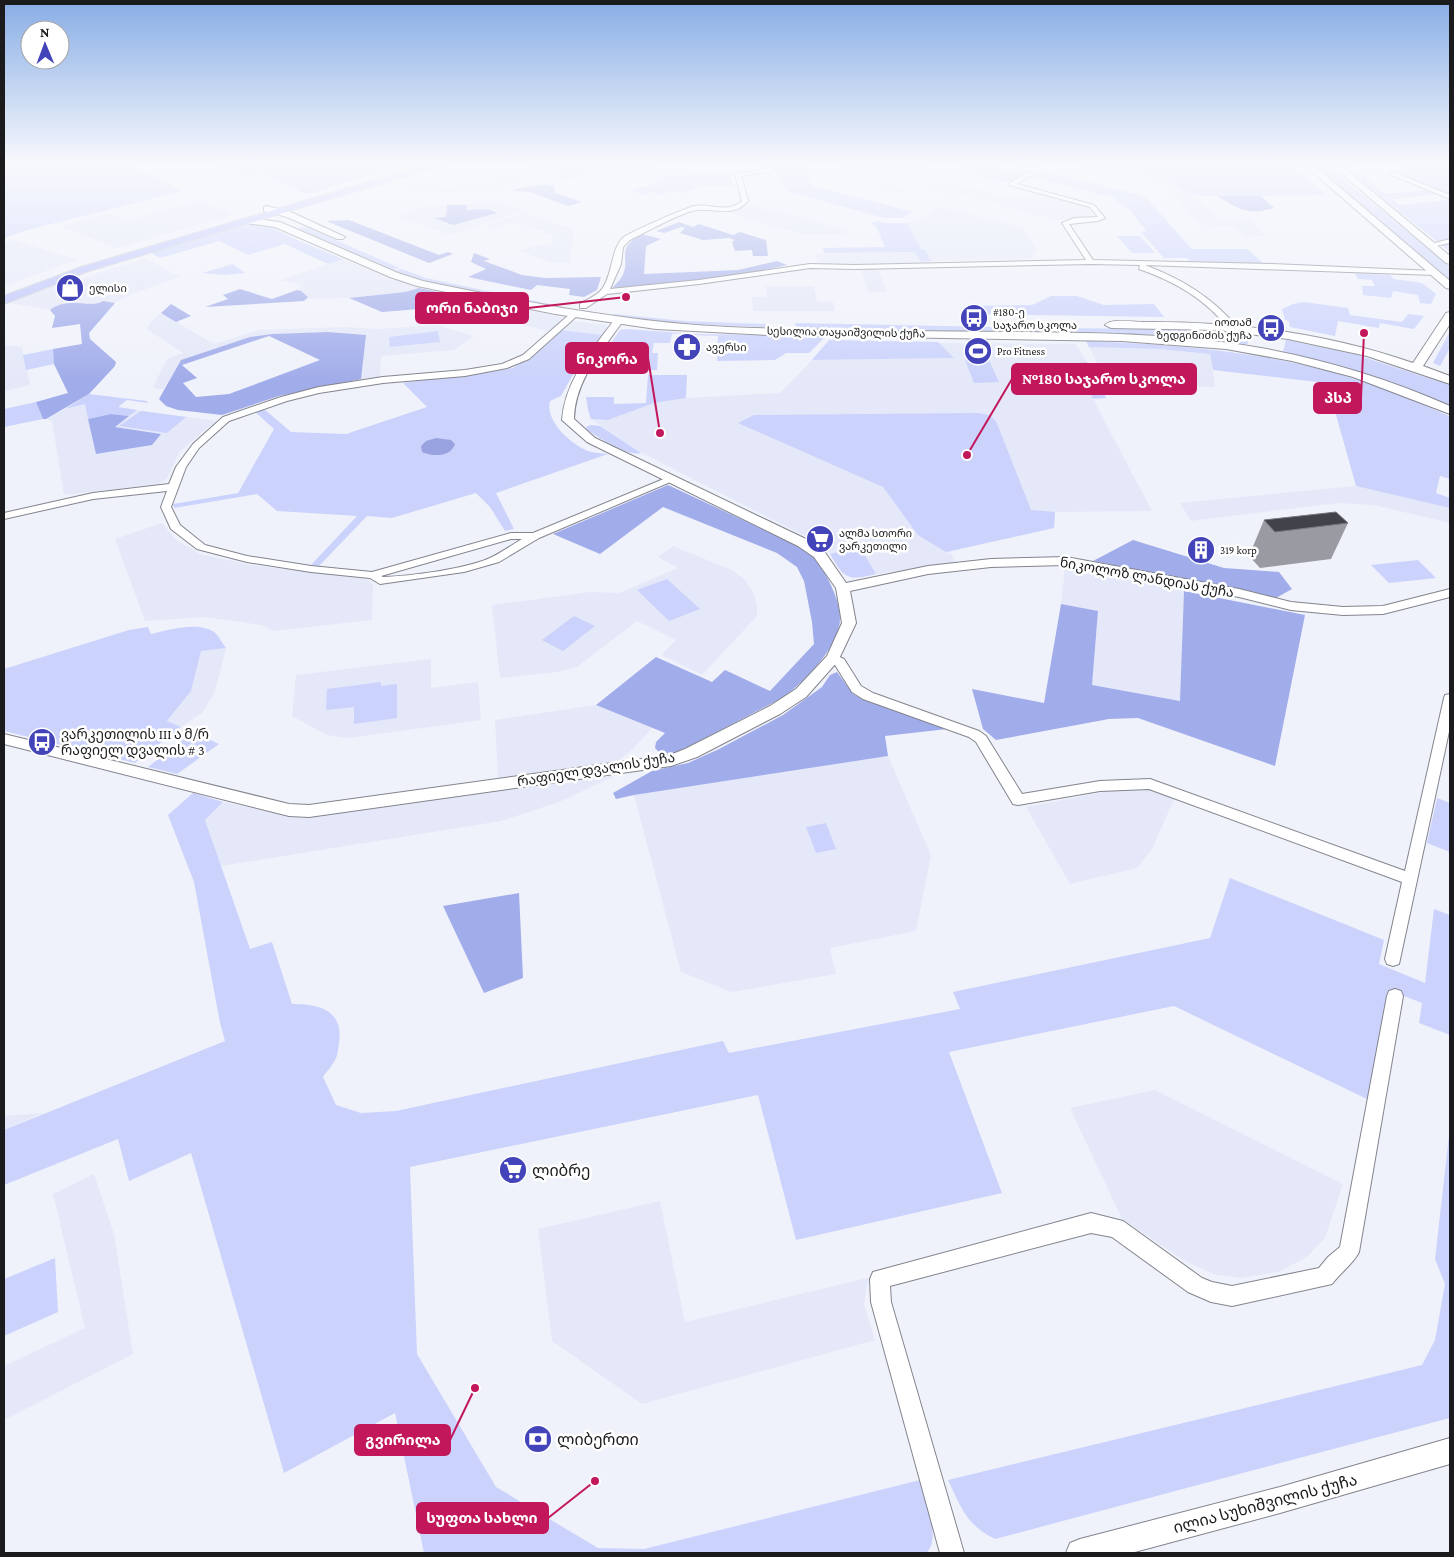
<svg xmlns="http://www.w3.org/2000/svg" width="1454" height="1557" font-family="'Crimson Pro','Noto Sans Georgian',serif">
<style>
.built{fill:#e4e8f8;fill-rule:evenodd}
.green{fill:#cbd3fc}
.forest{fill:#a1acea;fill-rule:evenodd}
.water{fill:#99a3e0}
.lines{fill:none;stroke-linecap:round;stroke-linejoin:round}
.minor-casing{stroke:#83848d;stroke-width:2}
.tertiary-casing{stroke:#83848d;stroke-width:2}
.secondary-casing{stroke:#83848d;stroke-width:2}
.primary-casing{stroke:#d1d1d2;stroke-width:2}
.minor{fill:#fff;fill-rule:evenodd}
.tertiary{fill:#fff;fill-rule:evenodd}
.secondary{fill:#fff;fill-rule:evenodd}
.primary{fill:#b9c1fe;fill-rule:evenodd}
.wall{fill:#999aa2}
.building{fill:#42434a;stroke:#76787f}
.labels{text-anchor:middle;stroke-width:5;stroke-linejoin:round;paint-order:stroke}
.far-poi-label{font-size:11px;fill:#1b1b1e;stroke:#fff;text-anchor:start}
.far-street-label{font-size:11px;fill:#1b1b1e;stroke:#fff}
.street-label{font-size:14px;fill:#1b1b1e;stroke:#fff}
.poi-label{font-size:14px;fill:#1b1b1e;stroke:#fff;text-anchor:start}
.near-poi-label{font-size:16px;fill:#1b1b1e;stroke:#fff;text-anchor:start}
.near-street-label{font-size:16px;fill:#1b1b1e;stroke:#fff}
.leader{fill:none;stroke:#c2185b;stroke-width:2}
.callout-dot{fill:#c2185b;stroke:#fff;stroke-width:2}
.callout{fill:#c2185b;stroke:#c2185b;stroke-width:2}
.callout-label{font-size:15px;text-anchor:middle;font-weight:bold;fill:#fff}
</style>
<rect width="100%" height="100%" fill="#f0f2fb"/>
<!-- built -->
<g class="built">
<polygon points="602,162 659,162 618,176 601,171 608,169 596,164"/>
<polygon points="1067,162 1092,162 1169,181 1189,195 1198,198 1218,220 1251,221 1266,236 1244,237 1233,226 1200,225 1168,188 1160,185"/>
<polygon points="917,163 927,165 934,177 925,181 889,172 864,177 908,189 899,193 847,179 840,165"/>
<polygon points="534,165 554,172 496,191 448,192 396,185 406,182 440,187 484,182"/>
<polygon points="936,179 1016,199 1034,191 1087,206 1096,218 1056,220 965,196 960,199 945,195 949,192 923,186"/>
<polygon points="203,200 232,215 117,248 60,226 109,213 126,221"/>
<polygon points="504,203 524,210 449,235 398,216 431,205"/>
<polygon points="747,204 782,214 786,213 847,231 846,235 804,235 728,212"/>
<polygon points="940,207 1024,228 1037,250 1030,259 931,261 925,250 921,249 907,223 913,223 913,220 918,220"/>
<polygon points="523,213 574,229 570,263 553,263 520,251 533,246 552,244 553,235 515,222 493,229 485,226"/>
<polygon points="15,240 17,241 76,260 4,286 4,243"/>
<polygon points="916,252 920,263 835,266 818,262 815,254"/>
<polygon points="146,258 180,277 132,294 115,303 103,301 99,304 70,303 55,307 50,310 5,302 73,276 76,280"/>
<polygon points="343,259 384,276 419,288 405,292 349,298 308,299 308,297 301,291 297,290 303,286 280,280"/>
<polygon points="861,269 879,269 886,292 868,292"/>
<polygon points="766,286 814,286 817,301 833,302 835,311 753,311 752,297 766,297"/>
<polygon points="508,306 566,318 551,332 491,316"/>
<polygon points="161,313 214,344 258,330 346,327 379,329 437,325 474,336 454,350 381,356 380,377 361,379 365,335 328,332 272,334 250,337 181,360 164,389 157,389 153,387 167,359 183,353 147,329 150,323"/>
<polygon points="571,321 607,325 608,328 603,335 561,330"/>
<polygon points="939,343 1076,344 1087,362 1074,363 1152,511 1055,512 1054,528 947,552 952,555 956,563 876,574 861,548 830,554 822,545 638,451 591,419 608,420 654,403 686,398 780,393 812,360 953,358"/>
<polygon points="4,345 22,347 30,385 4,391"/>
<polygon points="1089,347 1159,349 1210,354 1215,387 1108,383"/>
<polygon points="85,404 96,454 152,445 161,434 114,427 137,410 216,421 180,451 167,478 163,481 158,484 64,495 52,421 46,419 65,409"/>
<polygon points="1356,486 1450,508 1450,523 1374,505 1338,503 1191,521 1180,503"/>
<polygon points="162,523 175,539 200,554 251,565 367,579 373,585 372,620 273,631 262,625 205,617 145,621 115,539"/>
<polygon points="673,546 734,571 746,581 753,593 757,604 757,616 702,675 661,655 676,640 637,621 577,667 557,672 500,678 492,605 590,592 619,593 678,568 658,557"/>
<polygon points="1065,567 1184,591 1181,701 1092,685 1098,611 1061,604"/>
<polygon points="226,648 215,691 203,712 181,727 167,722 191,691 201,651"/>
<path d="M 431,659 L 431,688 L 478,682 L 481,720 L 348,738 L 327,735 L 292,716 L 296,675 ZM 381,682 L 381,686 L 354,724 L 354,707 Z"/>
<polygon points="596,705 652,728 633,749 618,761 498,779 495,720"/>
<polygon points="888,756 931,855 916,931 830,948 836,974 732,992 681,972 634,795"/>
<polygon points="617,775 559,802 501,821 221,866 205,820 223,802 301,818"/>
<polygon points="1124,788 1147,788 1175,797 1152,849 1137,868 1070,884 1026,807"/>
<polygon points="1155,1090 1343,1184 1325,1238 1307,1257 1278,1272 1241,1278 1213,1274 1183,1260 1122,1219 1070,1108"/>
<polygon points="43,1113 4,1130 4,1116"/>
<polygon points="94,1174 114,1234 133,1354 4,1420 4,1366 85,1328 53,1194"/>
<polygon points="660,1201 685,1322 871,1277 867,1285 864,1304 875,1340 642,1404 552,1341 538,1229"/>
</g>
<!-- green -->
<g class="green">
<polygon points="4,162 126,162 183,191 31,229 4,238"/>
<polygon points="208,162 415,162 307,194 257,173 243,177"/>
<polygon points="552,162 589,162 609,168 560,181 557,172 539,166"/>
<path d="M 774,162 L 806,162 L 809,171 L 806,171 L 810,183 L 813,186 L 914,212 L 901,218 L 885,218 L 792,193 C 780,187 778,174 774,162 Z"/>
<polygon points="1096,162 1289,162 1326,195 1204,196 1187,193 1171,180"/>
<polygon points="1306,162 1323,162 1450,267 1450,282"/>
<polygon points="1397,162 1450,162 1450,198 1441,194 1392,199 1399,205 1450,200 1450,252 1357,177 1364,177 1385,194 1428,190 1384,172 1411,167"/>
<path d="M 959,165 L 1031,170 L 1032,171 C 1024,175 1015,181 1006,182 C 997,183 963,172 959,165 Z"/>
<polygon points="1044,171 1140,195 1146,198 1192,249 1247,249 1263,263 1191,263 1187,258 1164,258 1141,232 1147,231 1128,208 1125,208 1114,198 1031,177"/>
<polygon points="724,174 731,176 733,186 701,186 681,193 673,191 660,195 651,192 643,195 630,190 659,182 654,179 671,175"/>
<polygon points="879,221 886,223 907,223 921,249 925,250 931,261 921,262 915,252 824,253 823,248 885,247 877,228 871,223"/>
<polygon points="255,223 266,225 302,242 343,259 328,264 285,244 248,255 219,241 160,258 149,252"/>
<polygon points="303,227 306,227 400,268 393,270 297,229"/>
<polygon points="1117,236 1140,236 1155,253 1132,253"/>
<polygon points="233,264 245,273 226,275 202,273"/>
<polygon points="402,269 426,278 564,307 561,308 424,282 395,271"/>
<polygon points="1355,273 1390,275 1394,279 1422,283 1436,294 1431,304 1420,303 1418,295 1393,291 1391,298 1363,295 1362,286 1375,286 1372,280 1358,279"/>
<polygon points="1051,296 1077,296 1104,305 1154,304 1164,317 971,314 966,306 1032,305"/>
<polygon points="1304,302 1348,308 1350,315 1402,322 1408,314 1424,316 1414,329 1380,323 1379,328 1338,321 1335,336 1290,327 1289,321 1285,320 1282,309 1293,304"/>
<polygon points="614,314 685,321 767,324 765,327 679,324 611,317"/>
<polygon points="797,323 1046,328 1048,333 796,328 795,324"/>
<polygon points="1054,328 1189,329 1196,340 1130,334 1055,333"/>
<polygon points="625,329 682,333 672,334 670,343 654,343 652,353 658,353 657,370 604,371 593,369 620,330"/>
<path d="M 561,330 L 603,335 L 571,378 L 561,396 L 550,401 C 545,421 570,444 588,451 C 594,453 602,453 608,454 L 496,493 L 514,529 L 505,531 L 490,507 L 476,493 L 392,518 L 367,516 L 319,566 L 310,566 L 357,516 L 277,511 L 257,494 L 174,508 L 173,504 L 238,493 L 274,429 L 254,411 L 263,408 L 291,432 L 346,434 L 427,407 L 403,383 L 513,368 L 536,353 Z"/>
<path d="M 1218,330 L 1246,335 L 1248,344 C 1238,348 1215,344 1210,333 Z"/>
<polygon points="438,331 440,342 390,347 389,337"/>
<polygon points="1450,331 1450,348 1440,366 1433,363"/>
<polygon points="690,334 824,336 824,338 809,353 786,353 775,360 717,361 718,336 689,335"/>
<polygon points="829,340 938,342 954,358 812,360"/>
<polygon points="1286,340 1354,354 1450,385 1450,405 1373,376 1283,352"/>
<path d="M 1086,341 C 1167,344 1249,350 1328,371 C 1369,382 1410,399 1449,416 L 1450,479 L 1440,476 L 1436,493 L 1450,498 L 1450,508 L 1356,486 L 1327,383 L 1213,370 L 1210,354 L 1159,349 L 1089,347 Z"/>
<polygon points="53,349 54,364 26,370 23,355"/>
<polygon points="965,360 989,360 999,382 974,383"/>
<polygon points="1087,362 1106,398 1093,399 1074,363"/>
<polygon points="648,375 687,375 686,398 654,403 608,420 591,419 588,410 586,397 614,397 614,404 646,403"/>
<polygon points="89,394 147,401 148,403 127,400 118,407 137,410 129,416 111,414 88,419 85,404 65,409"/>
<polygon points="36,402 43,419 4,427 4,409"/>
<polygon points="141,411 186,417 167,433 119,426"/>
<polygon points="978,413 989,415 996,421 1031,510 1055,512 1054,528 946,552 918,535 883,487 738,423 754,415"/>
<path d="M 592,425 L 600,426 L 641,453 C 627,457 598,437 586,429 L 587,426 Z"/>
<path d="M 860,547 L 876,574 C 848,581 844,579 830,554 Z"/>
<polygon points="1418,560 1436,578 1389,583 1371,565"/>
<polygon points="667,579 700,609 669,621 637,590"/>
<polygon points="574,616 595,626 563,651 542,640"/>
<path d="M 148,627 L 151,634 C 168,630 198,621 214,632 C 218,635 222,643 226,648 L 201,651 L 191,691 L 167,721 L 181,727 L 135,763 L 4,731 L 4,669 L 129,630 Z"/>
<polygon points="381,682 381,686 397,684 397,718 354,724 354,707 326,710 327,689"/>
<polygon points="193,732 219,744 177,774 148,767"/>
<path d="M 193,793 L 223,802 L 205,820 L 250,949 L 272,942 L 292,1004 C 319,1004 344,1010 339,1043 C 338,1048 338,1054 336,1058 C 333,1065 327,1071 323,1077 L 336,1105 L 361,1113 L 396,1111 L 723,1041 L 729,1053 L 960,1009 L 953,992 L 1210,938 L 1230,878 L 1384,940 L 1379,964 L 1425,983 L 1434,909 L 1450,915 L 1450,1035 L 1419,1023 L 1422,1003 L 1391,991 L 1369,1100 L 1174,1006 L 949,1052 L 1002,1193 L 796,1240 L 758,1095 L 410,1167 L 417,1354 L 496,1487 L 598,1548 L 644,1549 L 920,1480 C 925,1498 942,1540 926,1553 L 424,1553 L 395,1413 L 284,1473 L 191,1153 L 129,1181 L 118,1139 L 4,1185 L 4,1130 L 225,1041 L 220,1023 L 194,882 L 168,815 Z"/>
<polygon points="1437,798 1450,803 1450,852 1427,843"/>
<polygon points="826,823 836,849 816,853 806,827"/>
<path d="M 1450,1127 L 1450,1418 L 995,1539 C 966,1525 961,1507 948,1480 L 1422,1365 L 1435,1340 L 1445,1284 L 1435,1259 Z"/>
<polygon points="55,1258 58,1312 4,1336 4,1279"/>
</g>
<!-- forest -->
<g class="forest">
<polygon points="546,184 554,186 555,193 582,202 568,206 530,192 515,191 515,189"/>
<path d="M 1217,196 L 1261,196 L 1274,208 C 1247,216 1240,209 1217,196 Z"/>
<polygon points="447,205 467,205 467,210 488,209 497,213 453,225 434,218 446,217"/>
<polygon points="349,220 439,255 448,252 453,254 429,263 326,221"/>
<polygon points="679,222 693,227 699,224 733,235 740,232 766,240 768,256 753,256 752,250 735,251 732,242 735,240 729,238 703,240 680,233 685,228 681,227 664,233 656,231"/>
<path d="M 642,234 L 661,239 L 646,246 L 644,274 L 738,270 L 777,261 L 787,265 L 732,277 L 614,288 L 613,287 C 616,284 619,281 621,278 C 633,259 613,250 642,234 Z"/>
<polygon points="474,253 490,259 484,261 522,275 545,278 601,277 597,290 584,297 569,295 570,289 537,285 531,290 468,277 486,269 471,262"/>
<polygon points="419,288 508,306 491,316 455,306 382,312 349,298 405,292"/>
<polygon points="240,289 272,299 297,290 301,291 308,297 304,301 205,307 228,299 223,295"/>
<path d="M 103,301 L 115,303 L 89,333 L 90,339 L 116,362 L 115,366 L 89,394 L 46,419 L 43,419 L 36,402 L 68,393 L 54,364 L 53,349 L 82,344 L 80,324 L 52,328 L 55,316 L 50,310 C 68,296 91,309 103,301 Z"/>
<polygon points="171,304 191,316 176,322 161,313"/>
<path d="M 328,332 L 366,335 L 361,379 L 279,396 L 222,415 L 178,410 L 166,406 L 159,399 L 181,360 L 250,337 L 272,334 ZM 269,336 L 320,360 L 229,394 L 196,397 L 183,383 L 197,378 L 182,365 Z"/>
<polygon points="111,414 129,416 115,427 161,434 152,445 96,454 88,419"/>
<path d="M 668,485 L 801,547 C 807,552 814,556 818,562 C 829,579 844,607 839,627 C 832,654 806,678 786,696 L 692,745 L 674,753 L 661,754 L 655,748 L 656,742 L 665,733 L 596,705 L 656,657 L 712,682 L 725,670 L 770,691 L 814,644 L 812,622 L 804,581 L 797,567 L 777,553 L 663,507 L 600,554 L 553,534 Z"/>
<polygon points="1133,540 1224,568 1279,572 1292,589 1276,598 1093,561"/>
<polygon points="1184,591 1305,615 1275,766 1138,718 1109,719 996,740 983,729 972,689 1044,703 1061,604 1098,611 1092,685 1180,701"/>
<polygon points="837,672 853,694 866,701 956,728 885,736 888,756 634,795 616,799 613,793 652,771 688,763 719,749 783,715 822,687 830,675"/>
<polygon points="519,893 523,978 484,993 443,906"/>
</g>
<!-- water -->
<path class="water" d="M 436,438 L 451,440 L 455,444 C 451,457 433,457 422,452 L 421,446 L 426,441 Z"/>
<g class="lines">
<defs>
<g id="minor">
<path d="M 767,162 L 773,162 L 775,169 L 771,172 L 741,176 L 748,201 C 733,218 717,208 697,210 C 684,211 644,233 630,240 L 623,247 L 621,264 L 610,289 L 699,280 L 810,264 L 855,265 L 1086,260 L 1062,223 L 1074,218 L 1098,217 L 1090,207 L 1009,185 L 1009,183 L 1034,169 L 1029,162 L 1035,162 L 1040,170 L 1017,184 L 1094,205 L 1105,218 L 1098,221 L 1069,224 L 1093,260 L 1272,264 L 1435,271 L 1439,273 L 1435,275 L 1145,265 C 1181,279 1211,296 1236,326 L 1237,328 L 1233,330 L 1230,330 C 1205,299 1176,282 1139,269 L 1140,265 L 1091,264 L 855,269 L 810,268 L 699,284 L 607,294 L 586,308 L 580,308 L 580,304 C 586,300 598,295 602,289 C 613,274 611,247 624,237 C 630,232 686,208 694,206 C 712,203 726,214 742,201 L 735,174 L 767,169 Z"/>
<polygon points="1436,162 1450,164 1450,168 1437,163"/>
<polygon points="1389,172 1393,172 1450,195 1450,199 1389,174"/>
<polygon points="1450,239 1450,243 1431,247 1427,245"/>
<path d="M 571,313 L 578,315 L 529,359 L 507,368 L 465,376 L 383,383 L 319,393 L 287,401 L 229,421 L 199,448 L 186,467 L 171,507 L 180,525 L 205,545 L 247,556 L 311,566 L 372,572 L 511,533 L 533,533 L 666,478 L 674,478 L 675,480 L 539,538 L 499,562 L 464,572 L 380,584 L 370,578 L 311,572 L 247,562 L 197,549 L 171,529 L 161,507 L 167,491 L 93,499 L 4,519 L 4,513 L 93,493 L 169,484 L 176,467 L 193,444 L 223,417 L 281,397 L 319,387 L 383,377 L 465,370 L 502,364 L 523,355 ZM 511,539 L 522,539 C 512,545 502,552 492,557 C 468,569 410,576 383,577 L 381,576 Z"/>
<polygon points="833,654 844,659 861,686 873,693 979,731 986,736 1022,794 1100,781 1150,779 1405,871 1444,698 1445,695 1450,694 1450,727 1399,964 1393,966 1387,964 1385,959 1402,882 1149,789 1100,791 1018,805 1013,804 976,742 969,737 863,699 852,692 835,665 827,658"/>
<path d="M 1395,989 L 1401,991 L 1403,996 L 1359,1252 C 1354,1263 1340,1273 1332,1284 L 1232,1306 L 1211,1302 L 1188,1292 L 1112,1237 L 1091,1233 L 890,1286 L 891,1302 L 964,1553 L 940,1553 L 871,1302 L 870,1279 L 873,1272 L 1091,1213 L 1123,1221 L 1202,1278 L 1212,1282 L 1232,1286 L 1319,1268 L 1328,1257 L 1340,1247 L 1387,996 L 1389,991 Z"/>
</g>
<g id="tertiary">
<path d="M 618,318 L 623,321 C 601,352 575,380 574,419 L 595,438 L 808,540 L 824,551 L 846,583 L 928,566 L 991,559 L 1066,557 L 1239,589 L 1291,602 L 1343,607 L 1383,606 L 1450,589 L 1450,597 L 1383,614 L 1343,615 L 1291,610 L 1239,597 L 1066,565 L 991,567 L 928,574 L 850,591 L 856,623 L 838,661 L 806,697 L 780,714 L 697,757 L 671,766 L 309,817 L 289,816 L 4,744 L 4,734 L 289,804 L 309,805 L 670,755 L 685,749 L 770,706 L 796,689 L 827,656 L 842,623 L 836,588 L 814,557 L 798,546 L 587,442 L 562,420 C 565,380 592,350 615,319 Z"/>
<polygon points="1450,1438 1450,1464 1280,1513 1131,1553 1066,1553 1070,1543 1080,1539 1280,1487"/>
</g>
<g id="secondary">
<polygon points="1301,162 1310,162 1450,281 1450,289 1446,288"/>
<polygon points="1328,162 1337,162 1450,256 1450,264 1446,263"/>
<polygon points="267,206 293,213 345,237 343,239 337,239 287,217 264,211 264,207"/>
<path d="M 249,218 L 280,222 L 398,273 L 423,281 C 525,302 625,322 728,327 C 827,331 927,331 1026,332 C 1104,333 1183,334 1261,348 C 1326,360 1389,379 1450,406 L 1450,414 L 1353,377 L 1292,361 L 1226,349 L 1122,341 L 768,335 L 656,329 L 555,314 L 417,286 L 390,277 L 275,227 L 246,223 L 246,219 Z"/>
<path d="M 1450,312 L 1450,324 L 1423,366 L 1450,376 L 1450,384 L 1367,356 L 1288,339 L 1218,330 L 1111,328 L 1105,325 C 1112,318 1132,322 1142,322 C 1234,321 1326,333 1413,363 L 1446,313 Z"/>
</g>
<polygon id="primary" points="435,162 450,162 448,164 89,271 4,304 4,296 81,267"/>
</defs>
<!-- minor casing -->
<use href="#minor" class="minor-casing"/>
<!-- tertiary casing -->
<use href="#tertiary" class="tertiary-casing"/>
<!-- secondary casing -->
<use href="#secondary" class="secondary-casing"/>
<!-- primary casing -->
<use href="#primary" class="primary-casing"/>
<!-- minor -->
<use href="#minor" class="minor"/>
<!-- tertiary -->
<use href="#tertiary" class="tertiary"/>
<!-- secondary -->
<use href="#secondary" class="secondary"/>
<!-- primary -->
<use href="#primary" class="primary"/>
</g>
<!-- wall -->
<polygon class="wall" points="1264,520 1348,523 1331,559 1260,568 1249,556"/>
<!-- building -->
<polygon class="building" points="1336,512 1348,523 1275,532 1264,520"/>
<!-- sky -->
<linearGradient id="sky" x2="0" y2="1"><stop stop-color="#88ade5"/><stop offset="0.43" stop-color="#f8f9fd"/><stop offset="1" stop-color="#f8f9fd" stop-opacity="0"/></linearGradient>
<rect width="1454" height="380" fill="url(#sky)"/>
<!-- icons -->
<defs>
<symbol id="shop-disc" viewBox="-11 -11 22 22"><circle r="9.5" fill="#4444ba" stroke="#fff"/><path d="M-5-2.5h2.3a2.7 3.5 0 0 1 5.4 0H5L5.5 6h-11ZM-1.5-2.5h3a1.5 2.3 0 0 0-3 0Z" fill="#fff"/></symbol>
<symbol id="bus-disc" viewBox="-11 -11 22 22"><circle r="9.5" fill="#4444ba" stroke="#fff"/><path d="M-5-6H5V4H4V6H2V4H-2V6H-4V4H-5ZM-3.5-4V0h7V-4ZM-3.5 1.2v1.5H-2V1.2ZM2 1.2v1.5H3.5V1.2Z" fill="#fff"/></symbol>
<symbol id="pharmacy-disc" viewBox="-11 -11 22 22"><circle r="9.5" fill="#4444ba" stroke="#fff"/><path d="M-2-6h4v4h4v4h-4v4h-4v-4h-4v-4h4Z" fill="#fff"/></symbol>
<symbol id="stadium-disc" viewBox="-11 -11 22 22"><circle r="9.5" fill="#4444ba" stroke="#fff"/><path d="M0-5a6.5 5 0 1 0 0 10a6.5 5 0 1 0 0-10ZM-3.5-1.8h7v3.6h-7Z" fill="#fff"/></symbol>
<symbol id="supermarket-disc" viewBox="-11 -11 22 22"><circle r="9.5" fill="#4444ba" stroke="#fff"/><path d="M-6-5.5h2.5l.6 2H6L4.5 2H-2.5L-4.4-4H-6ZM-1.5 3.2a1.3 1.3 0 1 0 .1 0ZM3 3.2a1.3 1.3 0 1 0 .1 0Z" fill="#fff"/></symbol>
<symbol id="building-disc" viewBox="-11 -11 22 22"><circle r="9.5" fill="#4444ba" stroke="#fff"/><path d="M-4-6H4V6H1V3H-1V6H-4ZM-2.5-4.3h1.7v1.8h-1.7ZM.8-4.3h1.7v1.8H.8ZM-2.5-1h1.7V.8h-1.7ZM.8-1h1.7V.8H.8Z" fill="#fff"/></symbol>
<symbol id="bank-disc" viewBox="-11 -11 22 22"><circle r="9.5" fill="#4444ba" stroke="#fff"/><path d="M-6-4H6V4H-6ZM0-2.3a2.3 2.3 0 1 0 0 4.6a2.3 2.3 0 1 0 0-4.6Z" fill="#fff"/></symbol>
</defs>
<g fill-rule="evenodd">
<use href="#shop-disc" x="54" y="272" width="32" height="32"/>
<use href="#bus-disc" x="958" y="302" width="32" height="32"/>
<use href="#bus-disc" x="1255" y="312" width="32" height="32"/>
<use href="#pharmacy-disc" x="671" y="331" width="32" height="32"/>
<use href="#stadium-disc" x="962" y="335" width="32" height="32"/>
<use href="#supermarket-disc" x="804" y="523" width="32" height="32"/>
<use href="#building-disc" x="1185" y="534" width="32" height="32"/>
<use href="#bus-disc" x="26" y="726" width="32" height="32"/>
<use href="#supermarket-disc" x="497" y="1154" width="32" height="32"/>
<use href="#bank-disc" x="522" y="1423" width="32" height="32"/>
</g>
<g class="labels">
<!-- far-poi labels -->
<g class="far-poi-label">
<text x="89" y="292">ელისი</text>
<text x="993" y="316">#180-ე<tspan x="993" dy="13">საჯარო სკოლა</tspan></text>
<text x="1252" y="326" text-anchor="end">იოთამ<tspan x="1252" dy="13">ზედგინიძის ქუჩა</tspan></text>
<text x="706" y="351">ავერსი</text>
<text x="997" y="355">Pro Fitness</text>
<text x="839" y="537">ალმა სთორი<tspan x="839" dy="13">ვარკეთილი</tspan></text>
<text x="1220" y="554">319 korp</text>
</g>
<!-- far-street labels -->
<g class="far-street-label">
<text transform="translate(846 332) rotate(1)" y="4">სესილია თაყაიშვილის ქუჩა</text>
</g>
<!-- street labels -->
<g class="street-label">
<text transform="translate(1147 577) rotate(10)" y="5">ნიკოლოზ ლანდიას ქუჩა</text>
<text transform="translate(596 769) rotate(-9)" y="5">რაფიელ დვალის ქუჩა</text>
</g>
<!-- poi labels -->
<g class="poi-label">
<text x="61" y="739">ვარკეთილის III ა მ/რ<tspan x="61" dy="16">რაფიელ დვალის # 3</tspan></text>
</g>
<!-- near-poi labels -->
<g class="near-poi-label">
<text x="532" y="1176">ლიბრე</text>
<text x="557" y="1445">ლიბერთი</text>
</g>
<!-- near-street labels -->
<g class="near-street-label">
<text transform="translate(1265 1503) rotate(-15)" y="6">ილია სუხიშვილის ქუჩა</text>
</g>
</g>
<!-- callouts -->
<path class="leader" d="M626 297L528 308M660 433L648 358M967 455L1012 379M1364 333L1361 398M475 1388L450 1440M595 1481L548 1518"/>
<g class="callout-dot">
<circle cx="626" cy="297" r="5"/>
<circle cx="660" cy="433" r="5"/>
<circle cx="967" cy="455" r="5"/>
<circle cx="1364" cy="333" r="5"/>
<circle cx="475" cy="1388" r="5"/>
<circle cx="595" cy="1481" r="5"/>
</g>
<g class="callout">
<rect x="416" y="293" width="112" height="30" rx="5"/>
<rect x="566" y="343" width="82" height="30" rx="5"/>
<rect x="1012" y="364" width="184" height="30" rx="5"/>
<rect x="1314" y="383" width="47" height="30" rx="5"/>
<rect x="355" y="1425" width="95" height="30" rx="5"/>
<rect x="417" y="1503" width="131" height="30" rx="5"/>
</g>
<g class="callout-label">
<text x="472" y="313">ორი ნაბიჯი</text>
<text x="607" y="364">ნიკორა</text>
<text x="1104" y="384">№180 საჯარო სკოლა</text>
<text x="1338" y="403">პსპ</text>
<text x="403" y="1445">გვირილა</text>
<text x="482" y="1523">სუფთა სახლი</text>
</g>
<!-- border -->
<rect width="1454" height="1557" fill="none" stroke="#1b1b1e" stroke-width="10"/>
<!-- north arrow -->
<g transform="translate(45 45) rotate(359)"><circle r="24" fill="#ffffff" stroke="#a4a4a5"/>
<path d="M0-4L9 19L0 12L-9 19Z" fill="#4444ba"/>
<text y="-8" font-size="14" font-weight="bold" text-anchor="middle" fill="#1b1b1e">N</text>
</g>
</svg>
